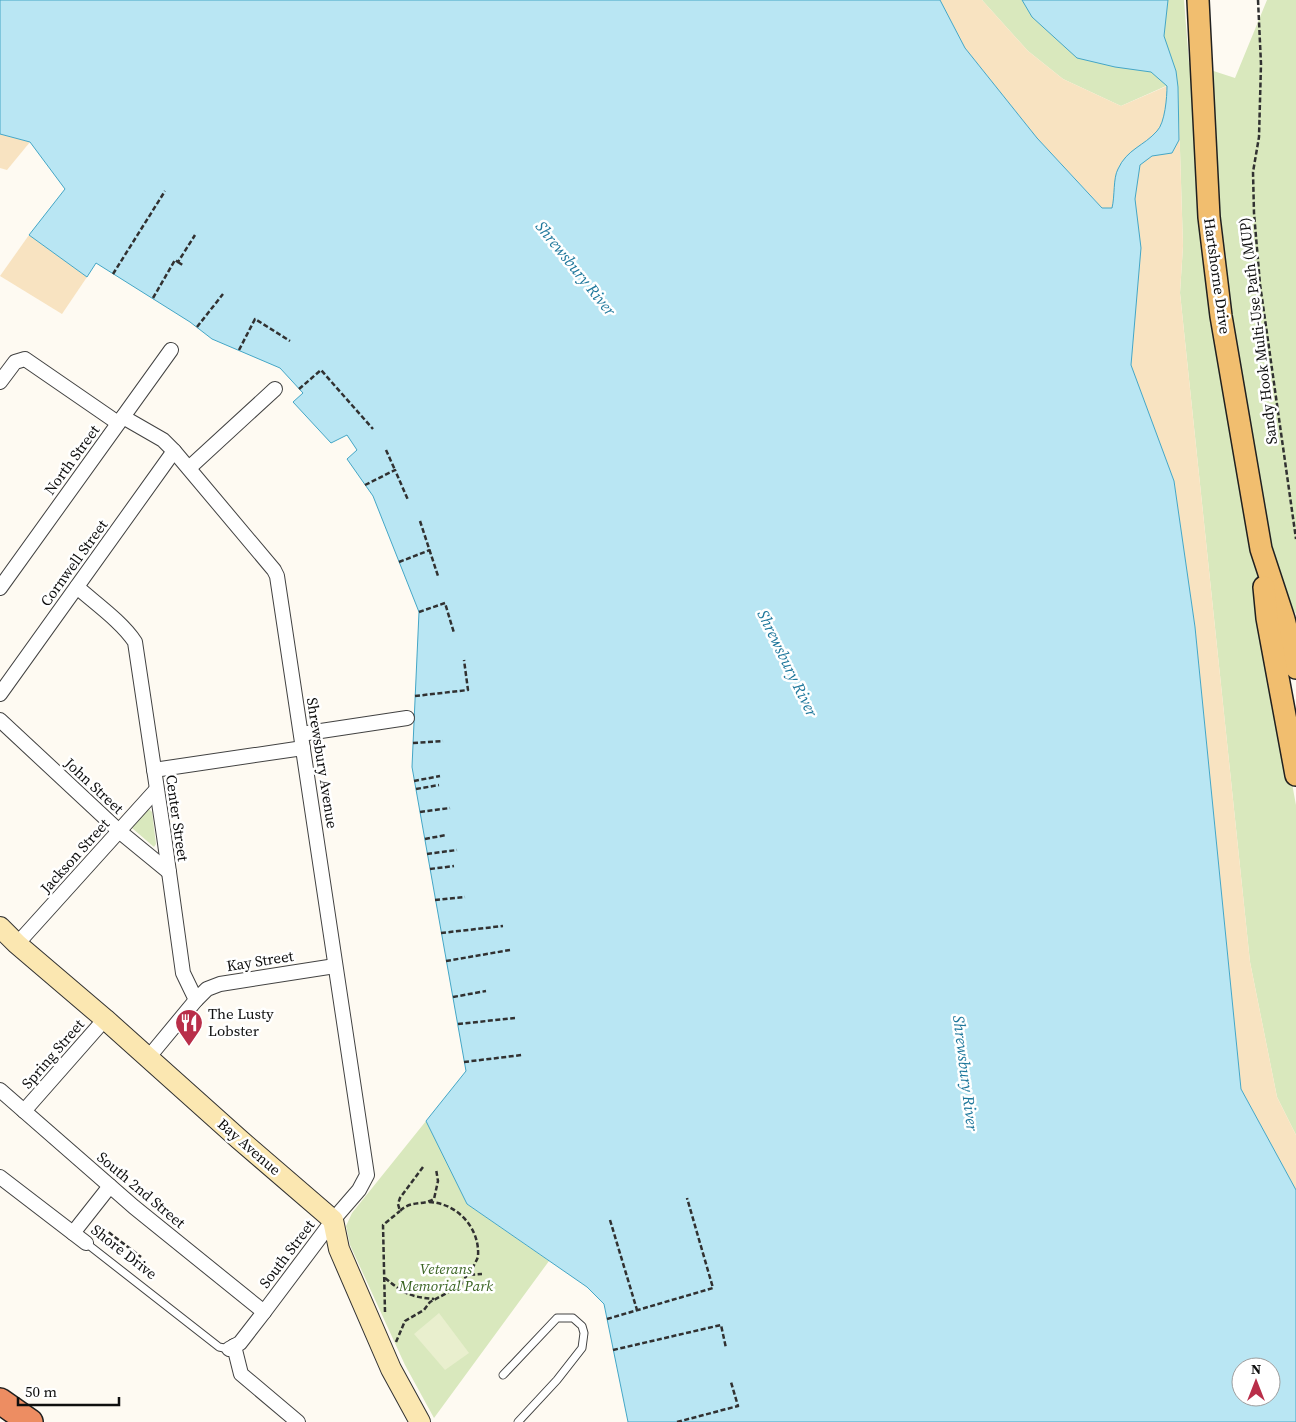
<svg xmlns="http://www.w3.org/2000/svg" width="1296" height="1422" font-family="'Source Serif 4',serif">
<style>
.green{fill:#d9e8bd}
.sand{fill:#f8e3c1}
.pitch{fill:#e9efce}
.water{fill:#b9e6f3;stroke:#44a6c6;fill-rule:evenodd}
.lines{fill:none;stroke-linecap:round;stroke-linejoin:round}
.lane-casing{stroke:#424242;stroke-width:9}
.street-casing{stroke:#424242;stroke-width:16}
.secondary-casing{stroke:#313131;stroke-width:22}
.primary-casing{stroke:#202020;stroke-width:24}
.highway-casing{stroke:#202020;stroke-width:28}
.path{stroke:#313131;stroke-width:2.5;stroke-dasharray:5 2.5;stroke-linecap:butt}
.lane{stroke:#fff;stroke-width:7}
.street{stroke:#fff;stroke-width:14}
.secondary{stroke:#fbe7b1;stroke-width:20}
.primary{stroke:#f1be6f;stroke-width:21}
.highway{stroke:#ed8d62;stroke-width:25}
.labels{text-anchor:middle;stroke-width:5;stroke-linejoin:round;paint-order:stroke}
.street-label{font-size:15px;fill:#0f0f0f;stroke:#fff}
.poi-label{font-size:15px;fill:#0f0f0f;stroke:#fff;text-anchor:start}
.park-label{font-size:15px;font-style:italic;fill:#3a6422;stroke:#fff}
.water-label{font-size:16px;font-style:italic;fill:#1e779b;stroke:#fff}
</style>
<rect width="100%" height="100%" fill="#fefaf2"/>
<!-- green -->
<g class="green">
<polygon points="982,0 1184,0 1189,63 1235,78 1267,0 1296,0 1296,614 1285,597 1258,601 1296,805 1296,1135 1277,1097 1250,962 1180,293 1183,246 1178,87 1166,86 1121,106 1063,79 1028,51"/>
<polygon points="148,808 152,812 156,844 154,847 132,828 132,826"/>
<polygon points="426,1121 467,1204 549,1261 434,1418 405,1365 350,1245 346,1226 352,1213"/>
</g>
<!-- sand -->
<g class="sand">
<polygon points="940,0 982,0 1028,51 1063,79 1121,106 1167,86 1178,87 1183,246 1180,293 1250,962 1277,1097 1296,1135 1296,1190 1241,1089 1195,627 1174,481 1131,365 1138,273 1096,201 1037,138 965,48"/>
<polygon points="0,134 30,142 7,170 0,168"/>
<polygon points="29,235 87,277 62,314 0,276"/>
</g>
<!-- pitch -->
<polygon class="pitch" points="439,1313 469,1353 445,1370 414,1334"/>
<!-- water -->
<path class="water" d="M 0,0 L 940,0 L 965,48 L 1037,138 L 1102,208 L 1112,208 C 1115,196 1113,178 1118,169 C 1127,149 1144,146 1157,131 C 1165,123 1167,97 1167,86 L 1151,72 L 1115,67 L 1077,58 L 1032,17 L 1022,0 L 1168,0 L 1164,36 L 1176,71 L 1178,87 L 1179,140 L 1172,153 L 1152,156 L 1140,165 L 1135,199 L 1141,248 L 1131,365 L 1174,481 L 1195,627 L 1241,1089 L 1296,1190 L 1296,1422 L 628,1422 L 604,1304 L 587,1287 L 467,1204 L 426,1121 L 466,1071 L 412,767 L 419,612 L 373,496 L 347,459 L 357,450 L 347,435 L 331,443 L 293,402 L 303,393 L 280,368 L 212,339 L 190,322 L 96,263 L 87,277 L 29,235 L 65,189 L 30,142 L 0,134 ZM 1241,1367 L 1271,1367 L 1271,1397 L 1241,1397 Z"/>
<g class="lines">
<defs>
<g id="lane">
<polyline points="86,1243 219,1347 229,1349"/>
<polyline points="503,1375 557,1318 573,1318 582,1326 584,1333 582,1348 557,1380 518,1422"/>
</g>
<g id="street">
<polyline points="0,382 15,362 25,359 118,423"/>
<polyline points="123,417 163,440 174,451 274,570 277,576 367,1175 359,1190 333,1220 264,1312 240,1343 229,1349"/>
<polyline points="189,468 275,389"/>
<path d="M 77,587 C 95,603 122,622 135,642 L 164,836 L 183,973 L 196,1000 L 148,1058"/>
<polyline points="0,588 171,350"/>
<polyline points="0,694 174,451"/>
<polyline points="0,720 119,831 169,872"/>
<polyline points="301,734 407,718"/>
<polyline points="154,770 303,748"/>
<polyline points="17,944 156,790"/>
<polyline points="196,1000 207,989 220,984 335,966"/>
<polyline points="0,1090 134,1207 264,1312"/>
<polyline points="24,1111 105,1019"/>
<polyline points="0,1177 86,1243"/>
<polyline points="73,1233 110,1186"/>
<polyline points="234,1346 241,1374 298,1422"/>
</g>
<polyline id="secondary" points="0,927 17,944 105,1019 239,1139 333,1220 339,1249 391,1369 420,1422"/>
<g id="primary">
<polyline points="1198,0 1209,217 1221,316 1261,549 1284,619 1296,668"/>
<polyline points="1264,587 1267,618 1296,775"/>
</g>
<polyline id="highway" points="0,1401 30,1422"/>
</defs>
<!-- lane casing -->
<use href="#lane" class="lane-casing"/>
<!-- street casing -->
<use href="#street" class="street-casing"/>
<!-- secondary casing -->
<use href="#secondary" class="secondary-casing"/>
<!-- primary casing -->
<use href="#primary" class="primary-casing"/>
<!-- highway casing -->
<use href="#highway" class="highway-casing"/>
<!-- path -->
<g class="path">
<polyline points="1258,0 1261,64 1259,137 1253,172 1254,213 1260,284 1296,539"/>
<polyline points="178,262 184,266"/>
<polyline points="113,274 165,191"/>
<polyline points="153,298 175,260 178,262 195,235"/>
<polyline points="197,327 223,294"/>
<polyline points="239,350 255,319 290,341"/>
<polyline points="299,389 321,370 373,429"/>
<polyline points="386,450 395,470"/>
<polyline points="365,485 395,470 408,500"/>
<polyline points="420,521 438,576"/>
<polyline points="399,562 430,550"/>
<polyline points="419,612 445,603 454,633"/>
<polyline points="415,696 468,690 464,660"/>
<polyline points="413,743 443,741"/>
<polyline points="414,781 440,776"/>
<polyline points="416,789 439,785"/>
<polyline points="420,812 450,808"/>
<polyline points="425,839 446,835"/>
<polyline points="427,854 457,850"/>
<polyline points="430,869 454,866"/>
<polyline points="435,900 465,897"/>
<polyline points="441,933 503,926"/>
<polyline points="446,961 510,950"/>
<polyline points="453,997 486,991"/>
<polyline points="458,1024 515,1018"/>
<polyline points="464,1062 522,1055"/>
<path d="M 423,1167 L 400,1198 L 398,1204 L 400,1211 C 411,1200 422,1206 434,1199 L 438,1181 L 436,1169"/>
<path d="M 429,1202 C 457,1203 480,1228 478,1256 C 477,1262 472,1265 472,1274"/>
<polyline points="610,1220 637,1310"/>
<polyline points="95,1233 101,1230 107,1231 141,1257"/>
<path d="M 385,1278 C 403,1293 410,1297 434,1299"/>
<polyline points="385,1312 383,1225 400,1211"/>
<polyline points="607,1319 713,1288 687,1198"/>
<polyline points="396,1342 405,1321 424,1310 430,1302 460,1286 467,1275 482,1274"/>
<polyline points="613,1350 721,1325 726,1348"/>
<polyline points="677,1422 738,1406 731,1382"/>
</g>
<!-- lane -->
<use href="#lane" class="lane"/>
<!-- street -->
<use href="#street" class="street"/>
<!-- secondary -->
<use href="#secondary" class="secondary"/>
<!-- primary -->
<use href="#primary" class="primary"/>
<!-- highway -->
<use href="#highway" class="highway"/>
</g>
<!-- icons -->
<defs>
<symbol id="restaurant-pin" viewBox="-11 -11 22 30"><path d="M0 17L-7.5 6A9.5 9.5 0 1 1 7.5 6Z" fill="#b92e49" stroke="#fff"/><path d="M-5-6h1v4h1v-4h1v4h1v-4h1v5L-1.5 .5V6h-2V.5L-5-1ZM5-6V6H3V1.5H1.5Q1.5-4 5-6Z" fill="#fff"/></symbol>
</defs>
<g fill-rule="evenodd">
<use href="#restaurant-pin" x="173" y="1007" width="32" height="43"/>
</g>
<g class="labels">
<!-- street labels -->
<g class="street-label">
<text transform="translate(1217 276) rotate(82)" y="5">Hartshorne Drive</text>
<text transform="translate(1258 331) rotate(-97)" y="5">Sandy Hook Multi-Use Path (MUP)</text>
<text transform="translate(72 460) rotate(-54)" y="5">North Street</text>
<text transform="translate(74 563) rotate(-54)" y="5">Cornwell Street</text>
<text transform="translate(322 763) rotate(81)" y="5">Shrewsbury Avenue</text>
<text transform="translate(94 786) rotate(43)" y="5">John Street</text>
<text transform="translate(177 818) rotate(82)" y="5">Center Street</text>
<text transform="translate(75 856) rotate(-48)" y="5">Jackson Street</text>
<text transform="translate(260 961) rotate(-9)" y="5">Kay Street</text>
<text transform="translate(53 1054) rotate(-49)" y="5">Spring Street</text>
<text transform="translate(249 1147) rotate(41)" y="5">Bay Avenue</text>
<text transform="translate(141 1190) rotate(40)" y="5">South 2nd Street</text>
<text transform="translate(124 1252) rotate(38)" y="5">Shore Drive</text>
<text transform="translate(287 1254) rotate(-53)" y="5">South Street</text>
</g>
<!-- poi labels -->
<g class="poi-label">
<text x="208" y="1019">The Lusty<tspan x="208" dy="17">Lobster</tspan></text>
</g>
<!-- park labels -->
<g class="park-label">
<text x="446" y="1274">Veterans<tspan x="446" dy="17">Memorial Park</tspan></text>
</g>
<!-- water labels -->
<g class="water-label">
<text transform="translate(576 268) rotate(51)" y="6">Shrewsbury River</text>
<text transform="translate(788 663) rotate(64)" y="6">Shrewsbury River</text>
<text transform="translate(966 1073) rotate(83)" y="6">Shrewsbury River</text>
</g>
</g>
<!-- north arrow -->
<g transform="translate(1256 1382)"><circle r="24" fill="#ffffff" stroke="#9f9f9f"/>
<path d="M0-4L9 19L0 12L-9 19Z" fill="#b92e49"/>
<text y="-8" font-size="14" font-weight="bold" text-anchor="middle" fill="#0f0f0f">N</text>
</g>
<!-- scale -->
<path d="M18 1397v8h101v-8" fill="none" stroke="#0f0f0f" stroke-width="2.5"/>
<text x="25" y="1397" font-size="15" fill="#0f0f0f" stroke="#ffffff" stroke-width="4" paint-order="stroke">50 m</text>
</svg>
